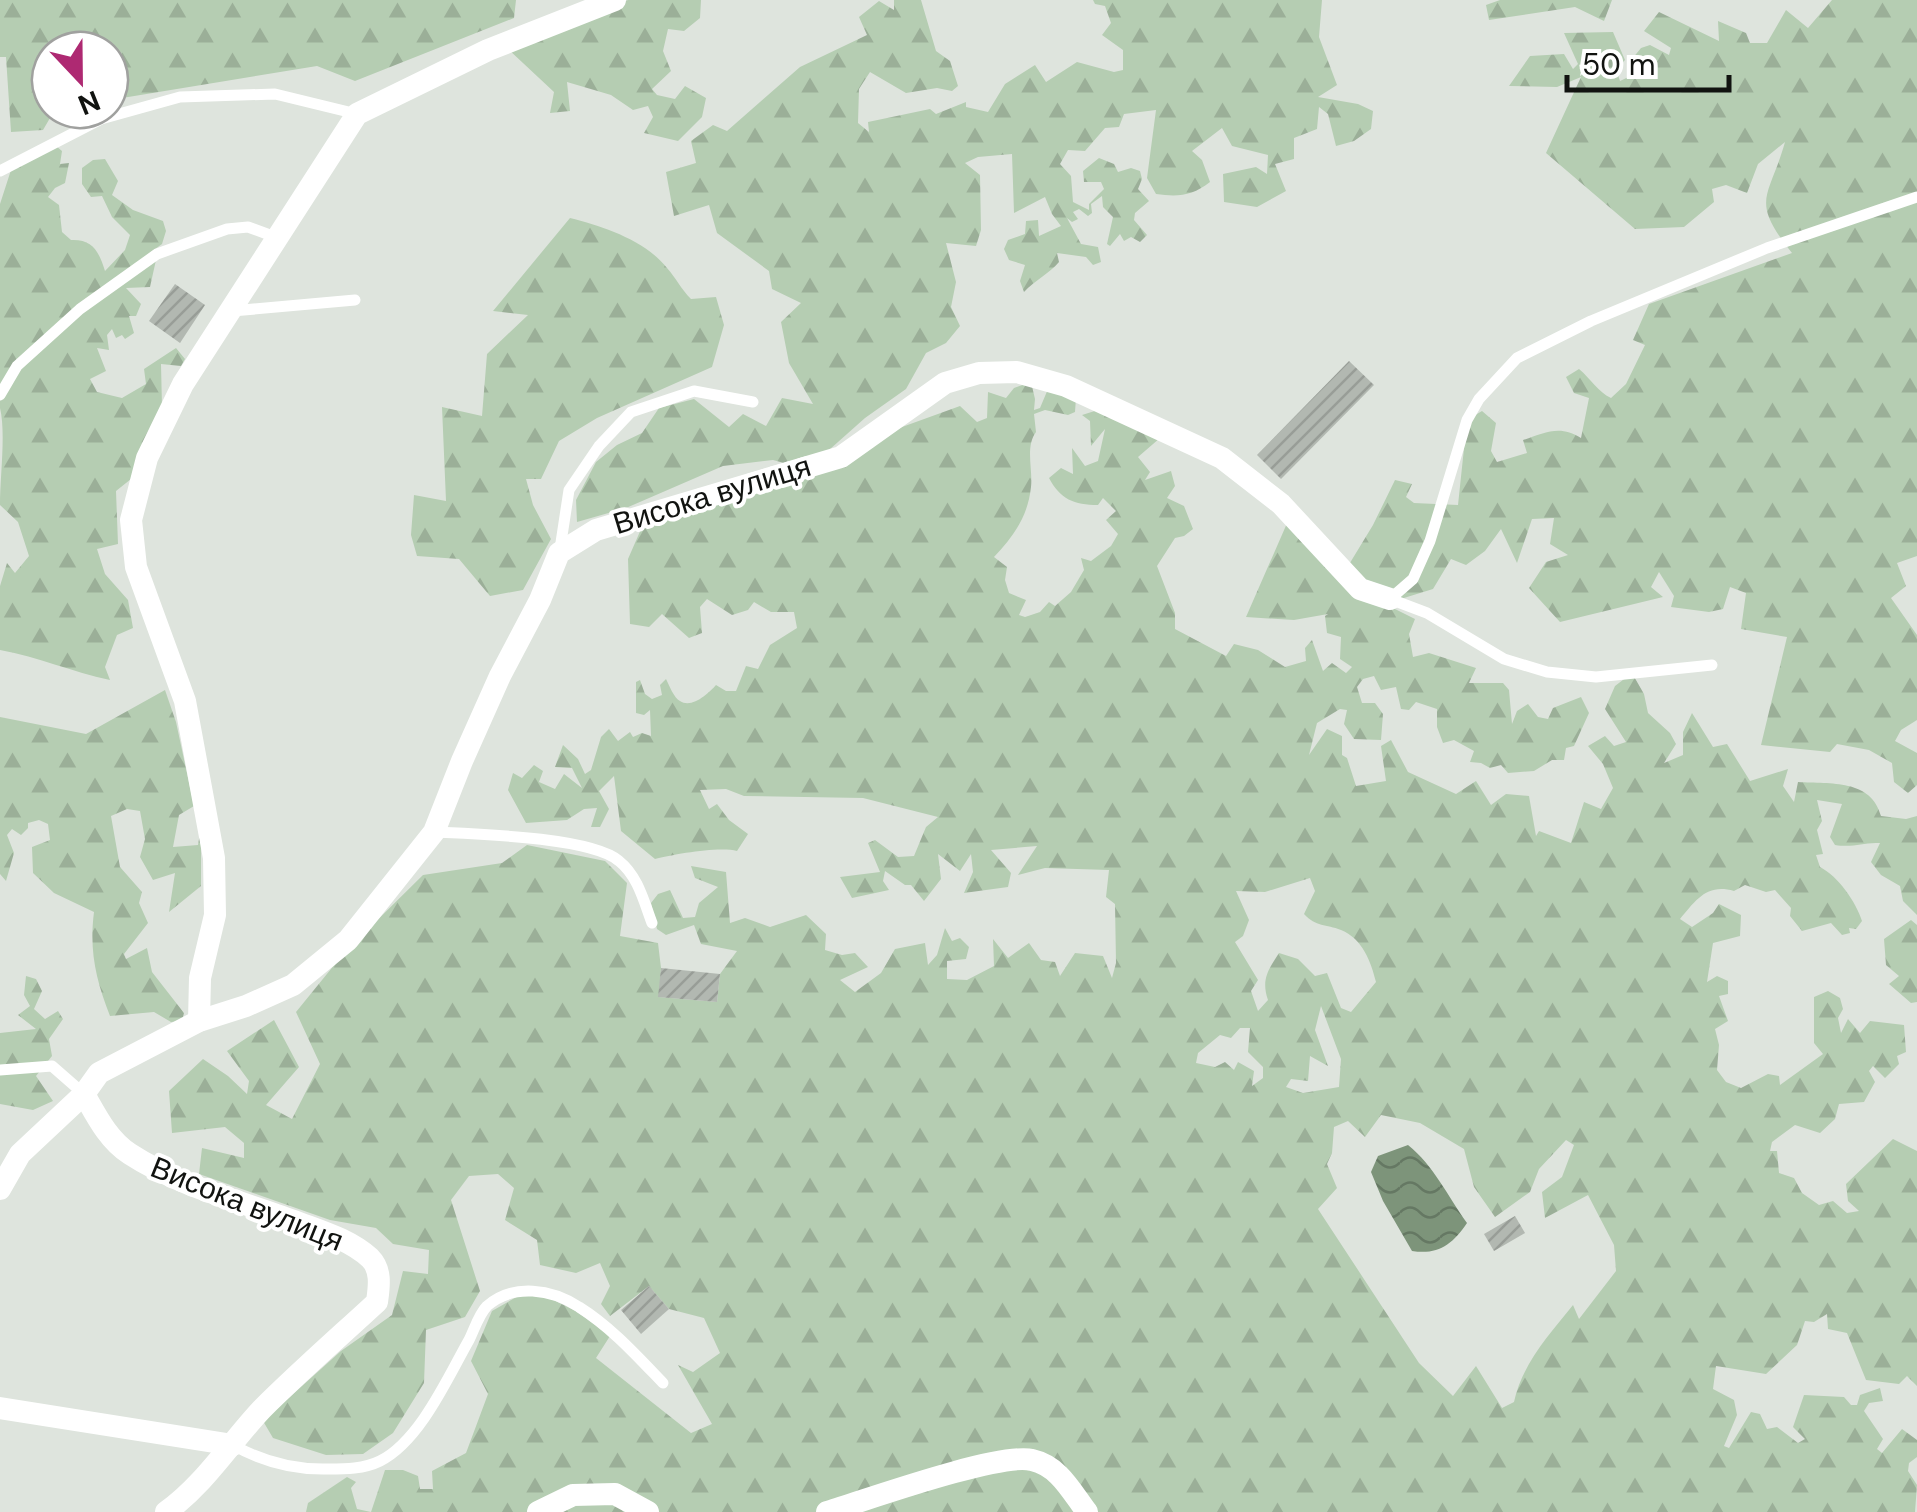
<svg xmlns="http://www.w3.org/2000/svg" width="1917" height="1512" font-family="'DM Sans',sans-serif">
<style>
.forest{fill:url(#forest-firs);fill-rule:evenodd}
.water{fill:url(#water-waves)}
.building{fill:url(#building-hatch)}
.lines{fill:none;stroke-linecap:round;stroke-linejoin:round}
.service{stroke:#fff;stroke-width:11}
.minor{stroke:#fff;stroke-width:22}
.labels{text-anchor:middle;stroke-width:8;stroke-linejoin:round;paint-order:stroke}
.street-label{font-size:30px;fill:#111310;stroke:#fff}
</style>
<defs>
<pattern id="forest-firs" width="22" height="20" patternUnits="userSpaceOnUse" patternTransform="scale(2.5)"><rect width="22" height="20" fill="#b5cdb2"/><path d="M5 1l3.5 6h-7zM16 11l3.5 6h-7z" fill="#9baf98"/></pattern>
<pattern id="water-waves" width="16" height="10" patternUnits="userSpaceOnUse" patternTransform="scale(2.5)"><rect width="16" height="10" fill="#7d947a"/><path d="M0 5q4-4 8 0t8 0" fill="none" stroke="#657863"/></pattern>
<pattern id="building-hatch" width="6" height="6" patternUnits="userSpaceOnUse" patternTransform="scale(2.5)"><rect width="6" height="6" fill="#b2b8b1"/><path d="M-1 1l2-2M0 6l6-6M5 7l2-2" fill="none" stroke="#989d97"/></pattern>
</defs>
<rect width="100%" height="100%" fill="#dee4dd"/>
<!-- forest -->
<g class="forest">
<polygon points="0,0 516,0 514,18 355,81 317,66 110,100 110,50 50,50 50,110 76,110 50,118 43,130 11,132 6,57 0,57"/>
<polygon points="628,0 701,0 700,18 684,31 668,29 663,51 671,71 652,89 657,95 675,99 685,86 706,98 702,117 678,141 644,133 653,117 648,106 633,110 611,95 567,82 570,111 550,113 554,92 508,49"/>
<path d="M 894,0 L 921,0 L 936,51 L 950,61 L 958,86 L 952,91 L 937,88 L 906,93 L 870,72 L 859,89 L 858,123 L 869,132 L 868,122 L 930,109 L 936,114 L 966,102 L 966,107 L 988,112 L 1005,84 L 1035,65 L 1046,82 L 1077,62 L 1114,72 L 1123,70 L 1123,50 L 1102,35 L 1111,23 L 1105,6 L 1095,4 L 1093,0 L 1322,0 L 1319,37 L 1337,85 L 1318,97 L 1358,104 L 1373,111 L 1371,129 L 1354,141 L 1336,146 L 1328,114 L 1319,107 L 1317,129 L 1294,138 L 1294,159 L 1275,164 L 1286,191 L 1257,207 L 1224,202 L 1223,174 L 1256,167 L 1267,174 L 1268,155 L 1232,146 L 1222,128 L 1192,151 L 1202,160 L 1210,182 C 1192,196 1178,197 1156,194 L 1147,178 L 1156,110 L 1124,114 L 1119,127 L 1105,128 L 1085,151 L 1068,150 L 1060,164 L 1071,176 L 1073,202 L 1089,210 L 1089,204 L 1104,189 L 1101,182 L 1084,182 L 1083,171 L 1099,158 L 1114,164 L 1118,172 L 1131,168 L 1140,171 L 1142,179 L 1138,189 L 1149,201 L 1135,213 L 1134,220 L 1147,235 L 1140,242 L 1131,237 L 1124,241 L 1120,234 L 1110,246 L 1107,244 L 1113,217 L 1103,207 L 1102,196 L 1091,204 L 1092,213 L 1088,216 L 1079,209 L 1073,212 L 1078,219 L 1072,222 L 1067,218 L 1081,244 L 1098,247 L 1101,262 L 1093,265 L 1086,257 L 1057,253 L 1059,262 C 1049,274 1035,280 1024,292 L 1020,281 L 1025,265 L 1009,260 L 1004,249 L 1008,240 L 1025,234 L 1026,221 L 1038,220 L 1039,236 L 1061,226 L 1052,214 L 1045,197 L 1014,213 L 1012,154 L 978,157 L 965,163 L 980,175 L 981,230 L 976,246 L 946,243 L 956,282 L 951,307 L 960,326 L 946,343 L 926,353 L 906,389 L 865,418 L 829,450 L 791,465 L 773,460 L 723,466 L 626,508 L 577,522 L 576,500 L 596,462 L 617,445 L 642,433 L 659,408 L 694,399 L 729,427 L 743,414 L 766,426 L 782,398 L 813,404 L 789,363 L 781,322 L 801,303 L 772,289 L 769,271 L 717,233 L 709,205 L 674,216 L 666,172 L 696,163 L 691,141 L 713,125 L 727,131 L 800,67 L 867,35 L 859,17 L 879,1 L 894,10 Z"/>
<polygon points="1500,0 1612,0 1604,21 1575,7 1489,20 1486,5"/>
<path d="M 1832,0 L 1917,0 L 1917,556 L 1897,563 L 1906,586 L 1891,598 L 1917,635 L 1917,720 L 1901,730 L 1895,741 L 1917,753 L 1917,785 L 1908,793 L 1894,782 L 1892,763 L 1869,750 L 1837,744 L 1830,752 L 1761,745 L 1787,637 L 1741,629 L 1746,593 L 1730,587 L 1723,609 L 1709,612 L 1671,607 L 1674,596 L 1659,572 L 1651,587 L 1663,597 L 1560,622 L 1529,588 L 1546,562 L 1568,555 L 1550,544 L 1554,518 L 1532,519 L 1517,563 L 1501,529 L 1485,551 L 1466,565 L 1451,559 L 1433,589 L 1391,602 L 1389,606 L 1415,619 L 1409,634 L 1413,657 L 1429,653 L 1476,668 L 1469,683 L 1503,683 L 1509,690 L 1512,724 L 1517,711 L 1528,704 L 1538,717 L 1548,719 L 1553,708 L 1581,697 L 1589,713 L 1574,746 L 1566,748 L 1564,760 L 1552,760 L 1534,771 L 1508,773 L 1501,765 L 1490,768 L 1481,763 L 1470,762 L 1474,751 L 1454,740 L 1443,743 L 1437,727 L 1437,709 L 1416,702 L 1409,710 L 1401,709 L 1396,687 L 1381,690 L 1374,676 L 1363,679 L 1357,687 L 1362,703 L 1375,703 L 1383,714 L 1381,740 L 1354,739 L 1344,724 L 1347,710 L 1340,709 L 1317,723 L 1309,755 L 1327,729 L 1342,736 L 1342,755 L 1347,758 L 1356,786 L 1386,781 L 1381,746 L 1391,740 L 1408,772 L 1456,794 L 1476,781 L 1491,805 L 1506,794 L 1529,796 L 1536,836 L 1539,831 L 1571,843 L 1584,802 L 1601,809 L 1613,788 L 1603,764 L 1588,746 L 1605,736 L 1614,746 L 1626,742 L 1605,709 L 1615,686 L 1632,673 L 1644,694 L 1648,713 L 1670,733 L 1676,744 L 1664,763 L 1683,755 L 1683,732 L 1692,713 L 1713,747 L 1727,744 L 1750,781 L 1788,769 L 1783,786 L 1794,802 L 1798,782 C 1831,784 1871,779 1881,816 L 1906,819 L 1917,816 L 1917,915 L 1903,901 L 1900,886 L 1881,875 L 1871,862 L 1880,843 C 1862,842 1855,848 1835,845 L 1830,837 L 1842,804 L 1817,800 L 1822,821 L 1817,830 L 1823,854 L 1816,855 L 1820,867 C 1838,876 1856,902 1862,921 L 1856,929 L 1849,928 L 1850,933 L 1842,935 L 1831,923 L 1802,931 L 1790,916 L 1791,908 L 1775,890 L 1766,892 L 1745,885 L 1734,891 C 1707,883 1696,900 1680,919 L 1692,927 L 1713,913 L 1719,904 L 1741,915 L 1740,936 L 1713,943 L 1707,982 L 1717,976 L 1728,981 L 1728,994 L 1719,996 L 1728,1021 L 1715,1029 L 1719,1045 L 1717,1070 L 1726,1082 L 1741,1088 L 1768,1074 L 1779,1076 L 1780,1085 L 1823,1054 L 1814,1043 L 1814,997 L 1828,991 L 1840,998 L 1843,1009 L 1838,1018 L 1841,1033 L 1848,1019 L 1860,1033 L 1870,1021 L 1904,1025 L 1906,1052 L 1897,1056 L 1899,1064 L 1885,1078 L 1873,1066 L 1869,1071 L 1875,1082 L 1864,1102 L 1839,1104 L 1835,1119 L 1820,1133 L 1795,1125 L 1772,1142 L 1770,1151 L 1777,1151 L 1779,1173 L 1794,1178 L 1802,1193 L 1819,1205 L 1833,1201 L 1847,1213 L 1859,1211 L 1848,1201 L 1846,1184 L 1893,1139 L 1917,1151 L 1917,1386 L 1907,1376 L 1899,1384 L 1866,1380 L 1847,1333 L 1828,1329 L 1827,1314 L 1814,1322 L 1805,1321 L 1797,1345 L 1766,1374 L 1716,1366 L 1713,1389 L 1734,1400 L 1737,1415 L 1724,1446 L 1729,1448 L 1751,1412 L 1760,1414 L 1767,1429 L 1777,1427 L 1798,1443 L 1805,1439 L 1793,1427 L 1804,1395 L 1844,1397 L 1851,1405 L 1857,1405 L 1860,1395 L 1880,1388 L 1883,1401 L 1869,1403 L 1864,1411 L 1883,1439 L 1877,1449 L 1882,1453 L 1902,1429 L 1917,1440 L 1917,1457 L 1909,1463 L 1908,1471 L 1917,1485 L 1915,1512 L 306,1512 L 308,1503 L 347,1477 L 356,1482 L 351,1488 L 357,1509 L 371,1512 L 385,1470 L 403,1470 L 418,1476 L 420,1489 L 433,1489 L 432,1471 L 466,1453 L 488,1394 L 471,1361 L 492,1311 L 520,1295 L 547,1297 L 576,1311 L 610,1336 L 596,1358 L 691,1433 L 712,1424 L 678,1365 L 693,1372 L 720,1353 L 704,1318 L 669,1309 L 649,1286 L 610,1316 L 601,1304 L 610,1286 L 600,1263 L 576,1273 L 540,1265 L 537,1240 L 505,1220 L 514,1188 L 498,1174 L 469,1176 L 451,1200 L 480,1291 L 465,1317 L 426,1330 L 424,1383 L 393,1433 L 363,1454 L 326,1455 L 273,1438 L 263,1421 L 341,1351 L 392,1315 L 403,1271 L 428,1274 L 429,1250 L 393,1244 L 376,1228 L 330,1220 L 199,1174 L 202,1148 L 244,1158 L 244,1143 L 225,1127 L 172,1133 L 169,1091 L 203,1059 L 228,1076 L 247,1094 L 249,1081 L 227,1051 L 274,1020 L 299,1067 L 266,1105 L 292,1119 L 320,1064 L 296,1012 L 344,953 L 423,875 L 502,863 L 527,845 L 605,861 L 627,883 L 620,936 L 658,943 L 661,968 L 659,997 L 717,1002 L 720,974 L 737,951 L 701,944 L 694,925 L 666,935 L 657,929 L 651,903 L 658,894 L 670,890 L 683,918 L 695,917 L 699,903 L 718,887 L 695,878 L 691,866 L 726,872 L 730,923 L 745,918 L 770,927 L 806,915 L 826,934 L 825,950 L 842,955 L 855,953 L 868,967 L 840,980 L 855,992 L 881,973 L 895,949 L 925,943 L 928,965 L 937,955 L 945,928 L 952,941 L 960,938 L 969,947 L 966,959 L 947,961 L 947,979 L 967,980 L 994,966 L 993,939 L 1008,958 L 1029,943 L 1041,960 L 1055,962 L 1060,976 L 1075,953 L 1103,956 L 1112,978 L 1116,963 L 1115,904 L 1106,897 L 1109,870 L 1045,868 L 1018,875 L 1037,846 L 991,850 L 1011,873 L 1008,887 L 964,893 L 973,872 L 971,854 L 960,871 L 938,854 L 941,879 L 924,901 L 911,885 L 905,885 L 885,871 L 883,881 L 889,890 L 852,898 L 840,877 L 880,872 L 868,843 L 875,840 L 898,857 L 914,856 L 926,827 L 938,817 L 863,798 L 744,796 L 726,789 L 700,790 L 709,809 L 717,804 L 729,820 L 748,834 L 737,851 C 720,846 674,854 655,859 L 621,831 L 614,776 L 599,791 L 609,809 L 600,827 L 591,827 L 597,808 L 584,809 L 567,820 L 526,823 L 508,790 L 513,773 L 522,778 L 534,765 L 543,771 L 539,782 L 555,789 L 564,774 L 582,788 L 572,768 L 555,767 L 563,745 L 578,759 L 585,774 L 591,770 L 601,737 L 609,729 L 618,741 L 630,732 L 633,737 L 642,733 L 651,736 L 650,710 L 644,715 L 636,713 L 636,682 L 640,680 L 645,694 L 652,699 L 662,695 L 660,685 L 666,679 C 669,685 674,698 680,701 C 692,709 709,693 716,685 L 726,691 L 736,691 L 746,666 L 758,669 L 770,645 L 797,628 L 794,612 L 771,612 L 754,602 L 748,610 L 732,615 L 707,599 L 700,607 L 702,633 L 689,638 L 662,614 L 649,627 L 630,624 L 628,559 L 645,520 L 960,406 L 977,422 L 987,418 L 988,392 L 1006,398 L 1014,388 L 1031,382 L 1035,399 L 1034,410 L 1040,408 L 1048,389 L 1076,398 L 1075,412 L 1068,415 L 1045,410 L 1034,414 L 1036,432 C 1025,447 1033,469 1031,487 C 1028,516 1014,536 994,557 L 1007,567 L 1005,580 L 1009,593 L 1026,600 L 1019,615 L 1025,617 L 1040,612 L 1049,602 L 1055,606 L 1071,592 L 1084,570 L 1081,558 L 1091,561 L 1111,546 L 1118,534 L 1106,520 L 1116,511 L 1103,498 L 1098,505 C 1074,505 1060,499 1049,478 L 1061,468 L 1073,474 L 1072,448 L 1085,466 L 1098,461 L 1105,429 L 1091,446 L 1090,421 L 1082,415 L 1101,409 L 1160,438 L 1138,457 L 1150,472 L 1145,480 L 1171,471 L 1175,486 L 1167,498 L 1184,506 L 1193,529 L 1184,536 L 1175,538 L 1157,566 L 1175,613 L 1175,629 L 1226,656 L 1234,644 L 1258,650 L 1285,667 L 1306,661 L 1305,648 L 1312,640 L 1323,671 L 1332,663 L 1346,673 L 1352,667 L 1340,659 L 1341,637 L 1327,633 L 1325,616 L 1328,614 L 1294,620 L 1246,617 L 1288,521 L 1342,576 L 1373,525 L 1395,480 L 1412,484 L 1406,497 L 1414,503 L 1458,505 L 1467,420 L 1482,411 L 1496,423 L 1491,451 L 1497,462 L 1527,453 L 1523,440 C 1544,433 1560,424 1581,438 L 1589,398 L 1574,393 L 1566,377 L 1579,369 C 1591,379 1598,392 1611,398 L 1626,384 L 1645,345 L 1633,340 L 1649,304 L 1792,253 C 1749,199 1769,199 1785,142 L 1758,164 L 1747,193 L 1726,185 L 1712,189 L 1714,202 L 1684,227 L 1635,229 L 1546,153 L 1581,77 L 1557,87 L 1509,86 L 1530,56 L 1564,54 L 1573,69 L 1578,64 L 1564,33 L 1613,32 L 1625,60 L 1616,69 L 1620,81 L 1639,72 L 1632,59 L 1641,48 L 1650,45 L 1669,55 L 1671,48 L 1644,31 L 1659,12 L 1719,41 L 1718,21 L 1746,33 L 1750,43 L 1767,43 L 1786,10 L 1808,28 ZM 1310,878 L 1315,891 L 1304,914 C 1316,927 1326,924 1341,930 C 1363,939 1371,962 1376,982 L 1351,1012 L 1341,1008 L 1327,973 L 1315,976 L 1298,959 L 1279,953 C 1268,970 1261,980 1268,1000 L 1258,1011 L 1251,991 L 1258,980 L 1235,942 L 1243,936 L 1249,920 L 1236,891 L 1265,892 ZM 1321,1006 L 1341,1059 L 1339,1087 L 1303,1093 L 1286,1087 L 1291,1079 L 1308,1081 L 1310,1056 L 1328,1066 L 1315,1030 ZM 1240,1028 L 1250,1028 L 1248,1052 L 1263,1067 L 1263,1078 L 1252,1086 L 1254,1071 L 1238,1062 L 1234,1070 L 1225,1062 L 1215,1067 L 1196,1063 L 1198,1053 L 1220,1035 L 1231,1038 ZM 1381,1115 L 1420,1123 L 1464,1149 L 1474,1187 L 1495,1217 L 1530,1192 L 1539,1169 L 1566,1140 L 1574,1145 L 1562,1177 L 1542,1192 L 1545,1218 L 1588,1195 L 1614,1245 L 1616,1271 L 1579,1319 L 1573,1305 C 1549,1335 1522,1364 1514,1402 L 1502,1408 L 1476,1366 L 1453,1396 L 1419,1363 L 1318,1209 L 1337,1188 L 1327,1164 L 1332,1153 L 1334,1127 L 1348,1121 L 1365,1137 Z"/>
<path d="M 56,146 L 62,151 L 60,164 L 69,163 L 65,183 L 55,188 L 48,197 L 59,205 L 62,232 L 71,240 C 93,239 99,252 105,271 L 125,250 L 130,235 L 112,217 L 102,196 L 91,197 L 82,184 L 82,168 L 93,160 L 105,159 L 118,181 L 112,195 L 133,210 L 163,221 L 166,231 L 162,244 L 151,252 L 156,260 L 150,287 L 126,288 L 141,304 L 136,316 L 129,316 L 134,333 L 125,339 L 122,335 L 116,338 L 112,329 L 107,335 L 109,350 L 97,348 L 106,371 L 90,379 L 97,392 L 122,398 L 146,384 L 144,369 L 176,348 L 185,359 L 181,366 L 161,364 L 162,407 L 131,479 L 116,491 L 118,544 L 97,549 L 105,574 L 128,600 L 133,628 L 117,635 L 105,667 L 110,680 C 72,672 39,657 0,650 L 0,586 L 7,563 L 15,573 L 29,556 L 18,522 L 0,505 C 0,476 6,433 0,408 L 0,204 L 11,170 Z"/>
<path d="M 570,218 C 602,226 645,240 667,268 C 676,278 681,289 691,299 L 716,297 L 724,325 L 712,367 L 597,418 L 559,441 L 541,479 L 526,479 L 533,505 L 551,539 L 523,590 L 490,596 L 459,559 L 417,556 L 411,535 L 414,495 L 446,501 L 442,407 L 482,416 L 487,354 L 528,315 L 493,311 Z"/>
<path d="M 165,690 L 176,722 L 194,806 L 179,815 L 173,847 L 198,845 L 201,827 L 201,886 L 169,912 L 175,873 L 153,880 L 140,857 L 145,839 L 140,811 L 127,809 L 111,816 L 120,867 L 142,892 L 139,903 L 148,923 L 124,954 L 126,959 L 147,948 L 152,972 L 184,1013 L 182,1021 L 171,1022 L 154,1012 L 110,1016 C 96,980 89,951 94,912 L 54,893 L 33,873 L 32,847 L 50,840 L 48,824 L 39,820 L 28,823 L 28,828 L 21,835 L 12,829 L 7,835 L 14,853 L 6,881 L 0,874 L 0,717 L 86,734 Z"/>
<polygon points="1911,920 1917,925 1917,1002 1911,1003 1889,984 1899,976 1886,965 1884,939"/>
<polygon points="26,976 36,979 42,991 34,1009 45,1019 58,1011 63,1019 49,1039 52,1056 36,1076 53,1101 33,1110 0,1104 0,1033 36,1029 18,1015 30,1006 24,995"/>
</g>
<!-- water -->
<path class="water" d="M 1408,1145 C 1434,1166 1447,1195 1467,1223 C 1452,1245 1438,1255 1412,1251 L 1383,1201 L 1371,1172 L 1378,1156 Z"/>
<!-- building -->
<g class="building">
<polygon points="175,284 205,305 180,343 149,321"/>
<polygon points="1349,361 1374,385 1281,479 1257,455"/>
<polygon points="661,968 720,974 717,1002 658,997"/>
<polygon points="1515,1216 1525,1233 1494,1251 1484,1234"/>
<polygon points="649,1286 669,1309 641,1334 621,1310"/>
</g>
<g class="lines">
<!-- service -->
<g class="service">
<polyline points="0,171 101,119 180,97 275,94 357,114"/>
<polyline points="232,311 355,300"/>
<polyline points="0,395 17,366 80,309 157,254 227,229 248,227 278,238"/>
<polyline points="560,549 569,490 599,446 631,412 694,391 753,402"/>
<polyline points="1712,665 1596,677 1547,672 1504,659 1427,613 1390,599 1413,579 1430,541 1467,420 1479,399 1517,358 1591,321 1767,248 1917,197"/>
<path d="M 434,832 C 475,834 591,837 619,861 C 638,876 644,902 652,923"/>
<polyline points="0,1070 52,1066 84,1094"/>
<path d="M 233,1445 C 263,1462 293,1470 328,1469 C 345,1469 364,1469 380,1461 C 420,1441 448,1377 469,1340 C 474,1330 479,1314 487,1306 C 513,1283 552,1289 579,1307 C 611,1327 637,1356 663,1383"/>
</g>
<!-- minor -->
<g class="minor">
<polyline points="199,1021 200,978 215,915 214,858 185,701 136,567 131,520 147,458 183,384 357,114 488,50 615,0"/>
<polyline points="0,1189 20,1154 84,1094"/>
<polyline points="0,1408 233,1445"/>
<path d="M 166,1512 C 205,1484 230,1443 262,1409 C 299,1372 339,1337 377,1302 C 379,1287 382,1270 370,1258 C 349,1239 320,1231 294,1221 C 240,1201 179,1186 130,1154 C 108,1140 96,1115 84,1094 L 99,1073 L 199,1021 L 246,1006 L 293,985 L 348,940 L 434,832 L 462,761 L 500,676 L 540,600 L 559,553 L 596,530 L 841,457 L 945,383 L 979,373 L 1017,372 L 1066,386 L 1222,458 L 1281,504 L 1360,589 L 1390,599"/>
<polyline points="538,1512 573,1495 615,1494 648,1512"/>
<path d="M 827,1512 C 866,1500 1000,1452 1032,1460 C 1059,1466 1071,1491 1087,1512"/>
</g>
</g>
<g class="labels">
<!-- street labels -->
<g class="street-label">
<text transform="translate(712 495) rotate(-17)" y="10">Висока вулиця</text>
<text transform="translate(247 1204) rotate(22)" y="10">Висока вулиця</text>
</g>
</g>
<!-- north arrow -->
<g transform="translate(80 80) rotate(158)"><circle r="48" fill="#ffffff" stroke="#a0a19f" stroke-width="2.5"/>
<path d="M0-8L18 38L0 25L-18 38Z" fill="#ae2972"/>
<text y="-15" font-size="28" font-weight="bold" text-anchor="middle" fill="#111310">N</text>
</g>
<!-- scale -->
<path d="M1567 75v15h162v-15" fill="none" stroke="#111310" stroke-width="5"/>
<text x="1582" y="75" font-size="30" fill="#111310" stroke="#ffffff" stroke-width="8" paint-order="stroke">50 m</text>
</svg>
